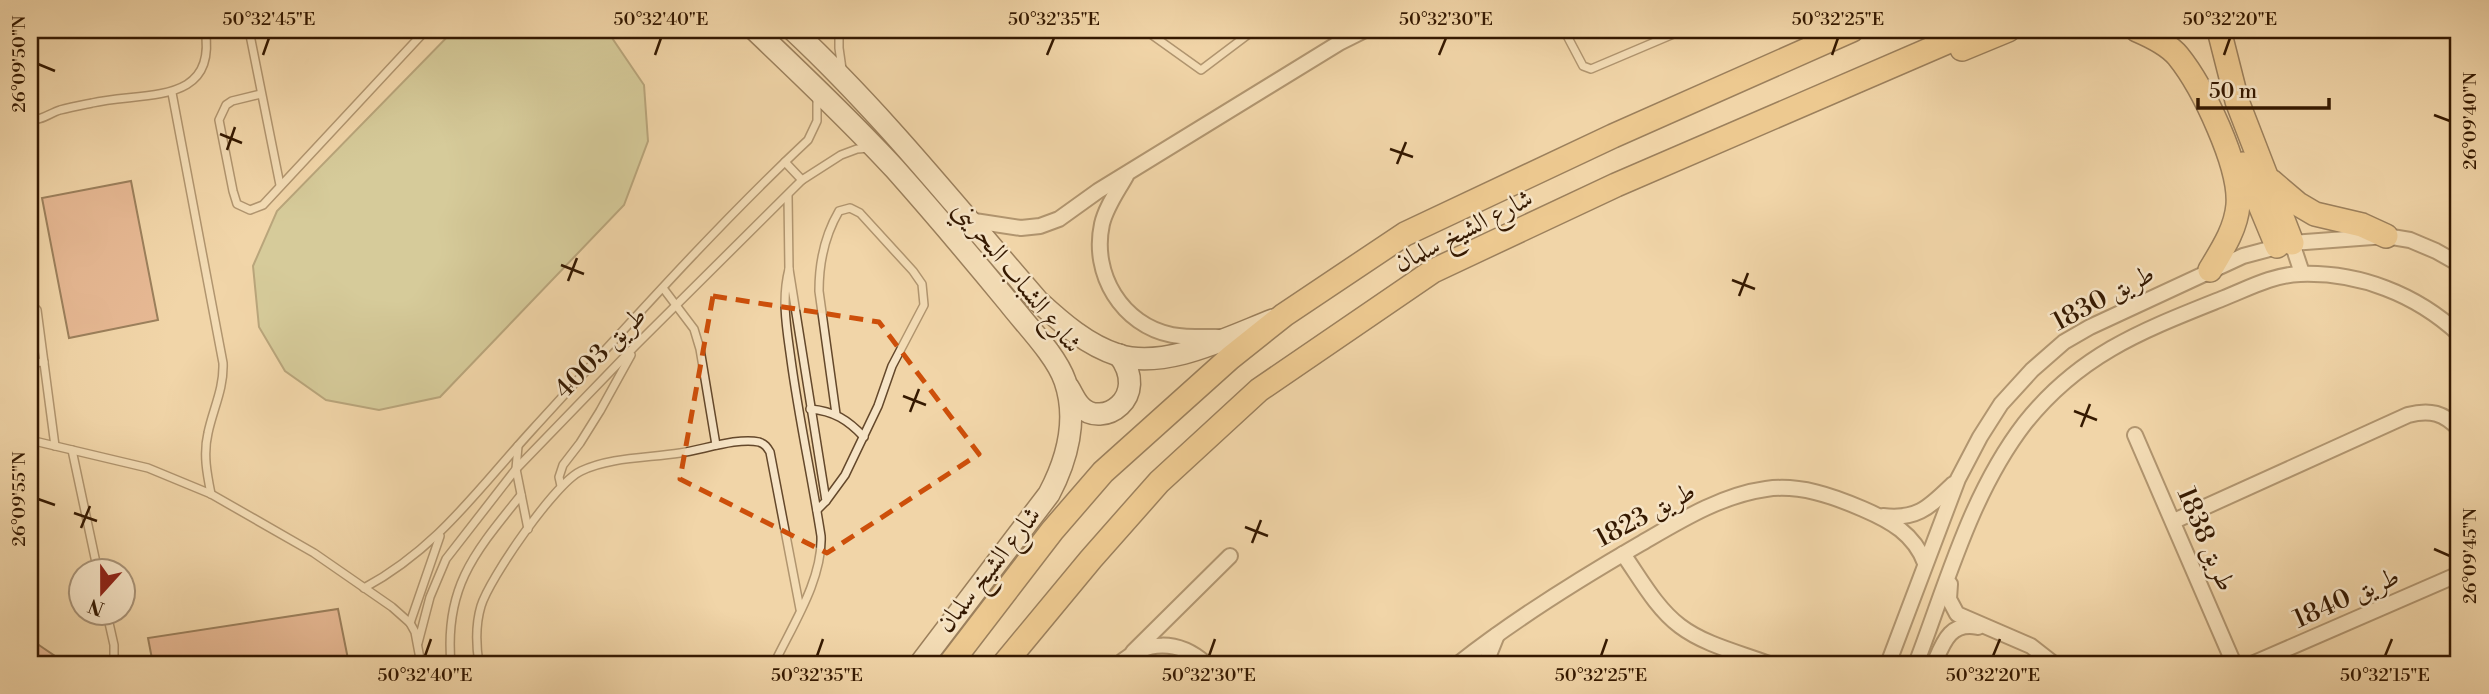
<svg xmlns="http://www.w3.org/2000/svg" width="2489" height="694" font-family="'Libre Bodoni',Amiri,serif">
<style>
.green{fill:#b7be8a;stroke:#766c46;stroke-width:2}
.building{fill:#db977d;stroke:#351901;stroke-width:2}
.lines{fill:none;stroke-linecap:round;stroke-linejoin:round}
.lane-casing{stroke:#64482b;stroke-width:10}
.street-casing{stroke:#64482b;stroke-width:18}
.secondary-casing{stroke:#351901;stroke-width:24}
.primary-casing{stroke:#351901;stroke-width:26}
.lane{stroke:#f6e4c6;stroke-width:7}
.street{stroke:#f6e4c6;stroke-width:14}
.secondary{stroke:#f6e4c6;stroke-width:21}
.primary{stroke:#e8ba74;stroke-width:23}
.marked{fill:none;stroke:#cd4f0a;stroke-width:5;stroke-dasharray:14 9;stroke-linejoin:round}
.ticks{fill:none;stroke:#351901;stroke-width:2.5}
.labels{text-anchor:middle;stroke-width:5;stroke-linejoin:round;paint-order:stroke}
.street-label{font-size:26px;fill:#351901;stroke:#f6e4c6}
.neatline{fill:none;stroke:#351901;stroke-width:2.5}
.ticks-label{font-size:18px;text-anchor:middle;fill:#351901}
</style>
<rect width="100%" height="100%" fill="#f1d5a8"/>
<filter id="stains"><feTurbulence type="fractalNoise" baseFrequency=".00286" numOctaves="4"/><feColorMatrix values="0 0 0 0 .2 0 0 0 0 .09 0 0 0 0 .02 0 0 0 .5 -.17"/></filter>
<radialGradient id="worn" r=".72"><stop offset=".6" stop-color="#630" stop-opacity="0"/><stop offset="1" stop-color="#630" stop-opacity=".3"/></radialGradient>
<!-- green -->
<polygon class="green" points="454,30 601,30 610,35 644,85 648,141 624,205 440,397 379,410 326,400 285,371 259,327 253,266 277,211"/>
<!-- building -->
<g class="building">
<polygon points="131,181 158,320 69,338 42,198"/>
<polygon points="338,609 349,664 153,664 148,638"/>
<polygon points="30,639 55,656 49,664 38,664 30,659"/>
</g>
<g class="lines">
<defs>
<g id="lane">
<polyline points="249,30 280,185"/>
<polyline points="839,30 839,48 842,69"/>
<polyline points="1145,30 1201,70 1254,30"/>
<polyline points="1564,30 1583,66 1591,69 1683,30"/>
<path d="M 172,93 L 223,363 C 224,389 213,409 208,433 C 203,454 207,474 211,494"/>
<polyline points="261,94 232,101 226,105 219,120 233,191 237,204 250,210 263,205 426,30"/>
<path d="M 30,120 C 41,121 50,113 60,110 C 71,107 82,105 92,103 C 141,91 218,107 205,30"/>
<polyline points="785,162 802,180"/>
<polyline points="788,196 789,269 826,501 817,510"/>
<polyline points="663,288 694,329 700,349 716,445"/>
<polyline points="30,303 37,310 55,446"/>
<polyline points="30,363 44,362"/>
<path d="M 810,409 C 834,411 848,420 864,437"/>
<polyline points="30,440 148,468 211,494 314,553 392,607 410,623 415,632 421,664"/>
<polyline points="518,446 516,469 528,529"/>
<polyline points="72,450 98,572"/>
<polyline points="561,486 559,477 563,465 580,443 600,411 631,355"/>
<path d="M 826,501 L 845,475 L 878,406 L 892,366 L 924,305 L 922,284 L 913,271 L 860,213 L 850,208 L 839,211 C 825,235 819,263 819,291 L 836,414"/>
<path d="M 364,588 C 438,548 478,489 533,429 C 623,331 711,231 808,140 L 817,121 L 817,97"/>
<polyline points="107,614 114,645 114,664"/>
<polyline points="410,623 440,536"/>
<polyline points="418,643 430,597 446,559 516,469 636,345 802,180 841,155 857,149 870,148"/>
<path d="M 451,664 C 444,587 475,552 521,495"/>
<path d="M 479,664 C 476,645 475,626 481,606 C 489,579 555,483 581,471 C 610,457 648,458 680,453 C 702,450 738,437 759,442 C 765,444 767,447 770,452 L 800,609"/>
<path d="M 774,664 C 792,626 823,579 821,536 C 812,478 799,419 791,360 C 787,330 781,300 789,269"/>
</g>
<g id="street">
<path d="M 1126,176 C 1117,192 1106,207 1102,224 C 1091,274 1122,325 1172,335 C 1188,338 1205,337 1221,337"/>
<polyline points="968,220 1021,228 1040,226 1059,219 1098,191 1339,43 1365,30"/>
<polyline points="2292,243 2302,273"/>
<polyline points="2135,435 2234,664"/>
<path d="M 1883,516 C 1918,520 1929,507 1953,484"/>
<path d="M 2174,521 L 2408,415 C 2430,409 2444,413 2459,429"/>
<path d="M 1623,554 C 1640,578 1656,608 1680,626 C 1705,645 1740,653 1769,664"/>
<polyline points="1950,584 1949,599 1957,614 2031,646 2054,664"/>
<polyline points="1133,652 1230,556"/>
<path d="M 1119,664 C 1146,640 1178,639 1206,664"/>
<path d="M 1458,664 C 1515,619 1576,581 1640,544 C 1678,522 1721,495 1766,489 C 1799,484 1833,496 1863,509 C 1891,521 1914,534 1925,563"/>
<polyline points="1488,664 1489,655 1497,635"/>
<polyline points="1888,664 1958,479 1980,437 2001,404 2032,370 2064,342 2090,327 2243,256 2292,243 2386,236 2410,240 2436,251 2459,264"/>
<path d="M 1916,664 C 1947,583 1971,493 2025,423 C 2081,353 2144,330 2224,298 C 2249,288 2273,275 2300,274 C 2359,272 2416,294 2459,334"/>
<path d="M 1934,664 C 1943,643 1950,621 1978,627"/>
<polyline points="2252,664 2459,574"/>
</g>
<g id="secondary">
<path d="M 755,30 C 802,75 851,121 895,169 C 934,213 972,258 1009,303 C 1026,325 1056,355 1065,381 C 1078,419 1067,460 1049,494 L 920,664"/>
<path d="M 793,30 C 882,113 958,209 1038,301 C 1062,323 1087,345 1118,355 C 1165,370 1229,337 1273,320"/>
<path d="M 1068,387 C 1072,393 1075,401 1080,406 C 1102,430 1151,397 1119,355"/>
</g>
<g id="primary">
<path d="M 2137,30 C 2151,36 2168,44 2178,56 C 2203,87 2241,166 2238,205 C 2236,229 2222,250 2210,270"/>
<polyline points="2219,30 2237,101 2292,243"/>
<polyline points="1962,49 2008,30"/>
<polyline points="2243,164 2277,246"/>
<polyline points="2271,181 2298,204 2315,214 2362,225 2386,236"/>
<polyline points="950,664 1052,531 1103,472 1230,358 1284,315 1405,234 1613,136 1852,30"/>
<polyline points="1004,664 1091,559 1159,482 1259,390 1433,271 1616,185 1975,30"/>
</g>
</defs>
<!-- lane casing -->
<use href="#lane" class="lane-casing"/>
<!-- street casing -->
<use href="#street" class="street-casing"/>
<!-- secondary casing -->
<use href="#secondary" class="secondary-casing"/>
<!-- primary casing -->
<use href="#primary" class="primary-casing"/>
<!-- lane -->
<use href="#lane" class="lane"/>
<!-- street -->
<use href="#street" class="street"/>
<!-- secondary -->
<use href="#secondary" class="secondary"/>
<!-- primary -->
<use href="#primary" class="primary"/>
</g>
<!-- marked area -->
<path d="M0 0H2489V694H0ZM 713,296 L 879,322 L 979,454 L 827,553 L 680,479 Z" fill="#f1d5a8" fill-opacity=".55" fill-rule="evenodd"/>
<path class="marked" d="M 713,296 L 879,322 L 979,454 L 827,553 L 680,479 Z"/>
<!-- ticks -->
<path class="ticks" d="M 263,55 L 269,38M 655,55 L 661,38M 1047,55 L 1054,38M 1439,55 L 1446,38M 1832,55 L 1838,38M 2224,55 L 2230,38M 38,64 L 55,71M 2434,115 L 2450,121M 220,134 L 242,143M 1390,149 L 1413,157M 227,150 L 235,127M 1397,164 L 1406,142M 561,265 L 584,274M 1732,280 L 1755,289M 568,281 L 577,258M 1739,296 L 1748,273M 903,396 L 926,405M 2074,411 L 2097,420M 910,412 L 919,389M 2081,427 L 2090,404M 38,499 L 55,505M 74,513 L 97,521M 1245,527 L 1268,536M 81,528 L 90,506M 1252,543 L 1261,520M 2434,549 L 2450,556M 425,656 L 431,639M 817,656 L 823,639M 1209,656 L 1215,639M 1601,656 L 1607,639M 1993,656 L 2000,639M 2385,656 L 2392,639"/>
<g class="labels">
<!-- street labels -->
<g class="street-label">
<text transform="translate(1463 230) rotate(-27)" y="9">شارع الشيخ سلمان</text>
<text transform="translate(1018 276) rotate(51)" y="9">شارع الشباب البحريني</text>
<text transform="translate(2103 297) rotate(-28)" y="9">طريق 1830</text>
<text transform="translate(600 352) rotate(-45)" y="9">طريق 4003</text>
<text transform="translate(1645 514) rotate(-28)" y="9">طريق 1823</text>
<text transform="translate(2207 539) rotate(67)" y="9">طريق 1838</text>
<text transform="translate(988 569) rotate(-52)" y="9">شارع الشيخ سلمان</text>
<text transform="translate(2346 597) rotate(-24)" y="9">طريق 1840</text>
</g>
</g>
<!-- margin -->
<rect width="2489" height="694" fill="none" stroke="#f1d5a8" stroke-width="77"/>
<!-- north arrow -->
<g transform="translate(102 592) rotate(201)"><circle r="33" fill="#f6e4c6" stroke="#a99377" stroke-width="2"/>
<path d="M0-5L12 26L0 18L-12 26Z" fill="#8f2418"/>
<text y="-10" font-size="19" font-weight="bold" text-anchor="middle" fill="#351901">N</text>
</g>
<!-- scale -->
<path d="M2198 98v10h131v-10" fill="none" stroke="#351901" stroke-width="3.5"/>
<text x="2209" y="98" font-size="21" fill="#351901" stroke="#f6e4c6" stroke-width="5" paint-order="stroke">50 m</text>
<rect x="38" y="38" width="2412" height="618" class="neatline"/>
<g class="ticks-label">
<text x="269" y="25">50°32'45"E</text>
<text x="661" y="25">50°32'40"E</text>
<text x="1054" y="25">50°32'35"E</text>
<text x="1446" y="25">50°32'30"E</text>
<text x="1838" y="25">50°32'25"E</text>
<text x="2230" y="25">50°32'20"E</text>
<text transform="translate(19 64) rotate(-90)" y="6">26°09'50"N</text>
<text transform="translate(2470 121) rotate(-90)" y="6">26°09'40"N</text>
<text transform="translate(19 499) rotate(-90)" y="6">26°09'55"N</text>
<text transform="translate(2470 556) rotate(-90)" y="6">26°09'45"N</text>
<text x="425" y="681">50°32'40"E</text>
<text x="817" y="681">50°32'35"E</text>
<text x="1209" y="681">50°32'30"E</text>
<text x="1601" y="681">50°32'25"E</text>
<text x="1993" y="681">50°32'20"E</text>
<text x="2385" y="681">50°32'15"E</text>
</g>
<rect width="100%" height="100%" filter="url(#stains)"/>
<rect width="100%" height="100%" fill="url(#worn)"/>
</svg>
